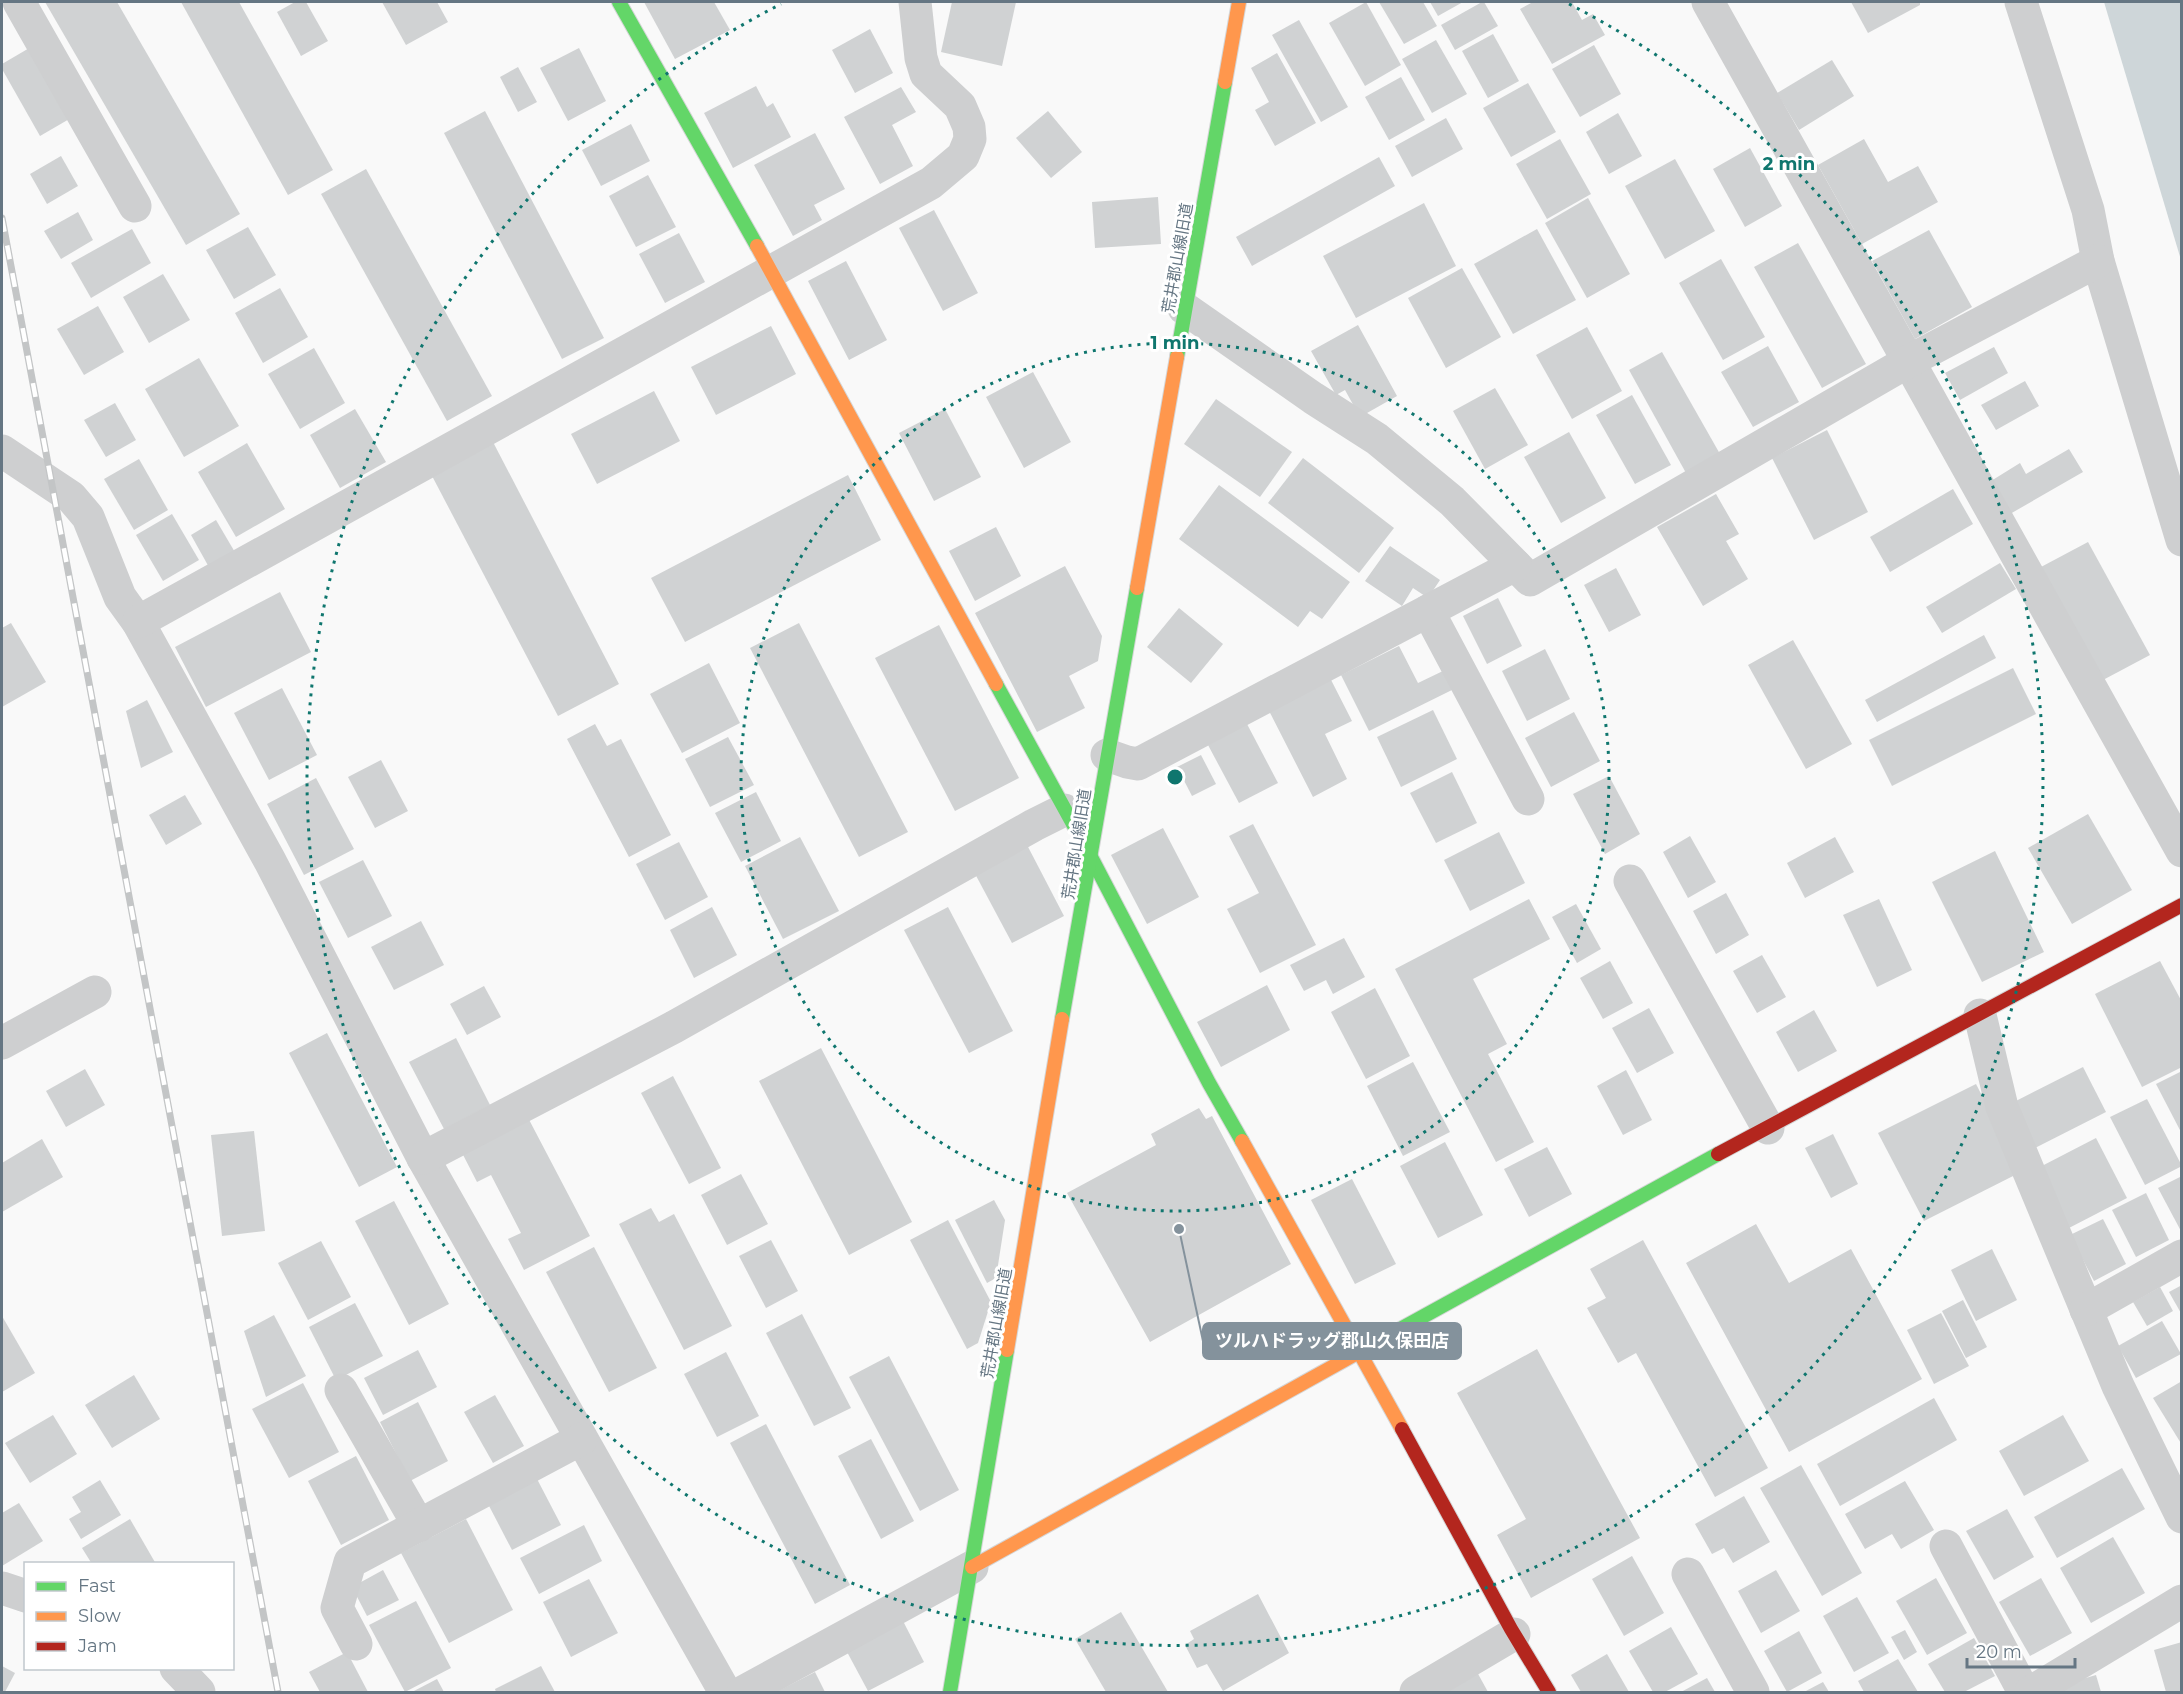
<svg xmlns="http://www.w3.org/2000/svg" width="2183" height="1694" font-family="Montserrat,'Noto Sans JP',sans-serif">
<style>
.water{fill:#ced6d9}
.building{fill:#d0d2d3}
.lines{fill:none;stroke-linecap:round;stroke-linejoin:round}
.fast-casing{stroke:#d5d6d7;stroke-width:16}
.slow-casing{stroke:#d5d6d7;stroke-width:16}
.jam-casing{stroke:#d5d6d7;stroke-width:16}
.street{stroke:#cecfd0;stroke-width:33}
.fast{stroke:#63d668;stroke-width:14}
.slow{stroke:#ff974d;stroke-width:14}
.jam{stroke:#b3261e;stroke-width:14}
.rail-casing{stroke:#c3c5c6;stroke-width:7}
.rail{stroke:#fff;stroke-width:4.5;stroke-dasharray:14;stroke-linecap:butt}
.ring{fill:none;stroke:#0f766e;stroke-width:3;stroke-dasharray:3 6}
.labels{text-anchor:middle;stroke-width:6;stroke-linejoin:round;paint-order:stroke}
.street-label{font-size:16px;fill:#657683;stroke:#fff}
.centre{fill:#0f766e;stroke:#fff;stroke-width:3}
.ring-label{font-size:18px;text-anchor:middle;font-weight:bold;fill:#0f766e;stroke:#fff;stroke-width:6;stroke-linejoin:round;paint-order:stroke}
.leader{fill:none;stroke:#84929c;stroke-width:2}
.callout-dot{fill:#84929c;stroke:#fff;stroke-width:2}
.callout{fill:#84929c;stroke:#84929c;stroke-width:2}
.callout-label{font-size:18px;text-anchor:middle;font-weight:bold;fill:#fff}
</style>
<rect width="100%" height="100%" fill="#f9f9f9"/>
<!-- water -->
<polygon class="water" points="2104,2 2181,2 2181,260"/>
<!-- building -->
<g class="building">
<polygon points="45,2 117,2 240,214 186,245"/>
<polygon points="181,2 239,2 333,170 288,195"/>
<polygon points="295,2 306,2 328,41 301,56 277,12"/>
<polygon points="382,2 437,2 448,22 406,45"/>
<polygon points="644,2 714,2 730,30 675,59"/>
<polygon points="952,2 1016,2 1002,66 941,52"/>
<polygon points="1366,2 1401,65 1365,86 1329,23"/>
<polygon points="1379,2 1423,2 1437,26 1404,44"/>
<polygon points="1430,2 1463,2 1438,16"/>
<polygon points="1482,2 1484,2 1498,26 1455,50 1441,25"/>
<polygon points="1533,2 1572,2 1582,20 1593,14 1605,35 1552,64 1520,9"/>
<polygon points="1851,2 1920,2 1920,5 1868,33"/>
<polygon points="1299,20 1348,107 1321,122 1272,35"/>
<polygon points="870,29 893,73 855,93 832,50"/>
<polygon points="1493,34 1519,81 1488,98 1462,51"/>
<polygon points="1436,40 1467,94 1432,113 1402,59"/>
<polygon points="1594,45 1621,94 1580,117 1552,69"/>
<polygon points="31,47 71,118 40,136 2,69 2,64"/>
<polygon points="579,48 606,101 568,121 540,68"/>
<polygon points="1277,53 1316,123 1275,146 1255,110 1269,102 1251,68"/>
<polygon points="1832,60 1854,96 1799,130 1777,93"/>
<polygon points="518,67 537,102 518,112 500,77"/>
<polygon points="1401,77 1425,120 1389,140 1365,97"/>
<polygon points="1528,83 1556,132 1511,157 1483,108"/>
<polygon points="756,86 767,107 773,103 791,137 733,168 704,113"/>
<polygon points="901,87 916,112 892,125 913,166 880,184 844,117"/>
<polygon points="485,111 604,338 562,359 444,133"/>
<polygon points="1048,111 1082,152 1051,178 1016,138"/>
<polygon points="1618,113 1642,156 1609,174 1586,132"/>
<polygon points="1446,118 1463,149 1412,177 1395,146"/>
<polygon points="631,124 650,161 601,186 582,150"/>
<polygon points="815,133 845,189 814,205 822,220 793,236 754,165"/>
<polygon points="1560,139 1591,194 1547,219 1516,164"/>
<polygon points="1864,139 1888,182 1918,166 1938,202 1862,244 1818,165"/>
<polygon points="1750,148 1782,206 1745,227 1713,169"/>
<polygon points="61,156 78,186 47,204 30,174"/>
<polygon points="1379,157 1395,186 1252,266 1236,237"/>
<polygon points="1675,159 1715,231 1665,259 1625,186"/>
<polygon points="366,169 492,396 447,421 321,194"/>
<polygon points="648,175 676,227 636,247 609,196"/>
<polygon points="1158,197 1161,244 1095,248 1092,202"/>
<polygon points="1588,198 1630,274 1587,298 1545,223"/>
<polygon points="1424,203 1456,266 1356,318 1323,256"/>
<polygon points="934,210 978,293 943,311 899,228"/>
<polygon points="78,212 93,240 61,259 44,231"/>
<polygon points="248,227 276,275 234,299 206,250"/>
<polygon points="132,229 151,263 91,298 71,263"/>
<polygon points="1537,229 1576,300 1513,334 1474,264"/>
<polygon points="1929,230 1972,307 1915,339 1872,261"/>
<polygon points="679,233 705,282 665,303 639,254"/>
<polygon points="1798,243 1866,364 1822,388 1754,267"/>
<polygon points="1721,259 1765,337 1723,360 1679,283"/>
<polygon points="846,261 887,340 849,360 808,281"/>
<polygon points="1462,268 1501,337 1446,368 1408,298"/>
<polygon points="163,274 190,320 149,343 123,297"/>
<polygon points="280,288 308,337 263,363 235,313"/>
<polygon points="98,306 124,352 84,375 57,329"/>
<polygon points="1358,325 1397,396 1360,417 1345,390 1336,395 1311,351"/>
<polygon points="771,326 796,374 716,415 691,367"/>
<polygon points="1587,327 1622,391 1572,419 1536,355"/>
<polygon points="1768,346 1799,402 1753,427 1721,372"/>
<polygon points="1994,347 2008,373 1960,400 1945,373"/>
<polygon points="314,348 345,403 300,429 268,374"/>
<polygon points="1662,352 1720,454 1686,473 1629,370"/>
<polygon points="199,358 239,426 184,457 145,389"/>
<polygon points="1033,372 1071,442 1024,468 986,397"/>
<polygon points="2025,381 2039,406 1996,430 1981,405"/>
<polygon points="1495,388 1528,445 1485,469 1453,411"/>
<polygon points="654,391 680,441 597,484 571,434"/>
<polygon points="1632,395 1671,465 1635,484 1596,415"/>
<polygon points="1216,399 1292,452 1260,497 1184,444"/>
<polygon points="115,403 136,440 106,457 84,420"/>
<polygon points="355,409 386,462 340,488 310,435"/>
<polygon points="945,409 981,477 934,501 899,433"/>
<polygon points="1827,430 1868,512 1814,540 1772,458"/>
<polygon points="1569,432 1606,498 1561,523 1524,457"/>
<polygon points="493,442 619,684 558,716 431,474"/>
<polygon points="247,443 285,509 236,537 198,472"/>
<polygon points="2069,449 2083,472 2010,514 1991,481 2020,463 2026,474"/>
<polygon points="1303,458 1394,528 1359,573 1268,503"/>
<polygon points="139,459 168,510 134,530 104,479"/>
<polygon points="848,475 881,540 685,642 651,578"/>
<polygon points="1219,485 1350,582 1322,619 1310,611 1298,627 1179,539"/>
<polygon points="1953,489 1973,524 1890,572 1870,537"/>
<polygon points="1716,494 1739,534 1726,541 1748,579 1703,606 1657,527"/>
<polygon points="172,514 199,560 163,581 136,535"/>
<polygon points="216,520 236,554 210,569 191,535"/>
<polygon points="996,527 1021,576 975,601 949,551"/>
<polygon points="2088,542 2150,655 2103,680 2041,567"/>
<polygon points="1390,546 1440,580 1428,598 1413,588 1402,606 1365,581"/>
<polygon points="2000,563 2016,589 1942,633 1926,607"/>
<polygon points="1065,566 1102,636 1098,661 1069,676 1085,708 1037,732 975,613"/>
<polygon points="1616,568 1641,615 1609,632 1584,585"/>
<polygon points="280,592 311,652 206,707 175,647"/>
<polygon points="1498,598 1522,646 1487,664 1463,616"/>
<polygon points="1179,608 1223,644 1191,683 1147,647"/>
<polygon points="11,623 46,682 2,707 2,628"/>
<polygon points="799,623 908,832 859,857 750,648"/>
<polygon points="939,625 1019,778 955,811 875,658"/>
<polygon points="1984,635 1996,658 1877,722 1865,700"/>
<polygon points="1793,640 1852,744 1806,769 1748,665"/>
<polygon points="1399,646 1418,683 1445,670 1454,689 1369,731 1341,675"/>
<polygon points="1545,649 1570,699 1527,721 1502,671"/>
<polygon points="709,663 740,723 682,753 650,694"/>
<polygon points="2013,668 2036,714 1892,786 1869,740"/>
<polygon points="1327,672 1352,721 1325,734 1347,779 1313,797 1265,703"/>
<polygon points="282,688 317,755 269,780 234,713"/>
<polygon points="147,700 173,752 141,768 126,711"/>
<polygon points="1433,710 1457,759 1401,787 1377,737"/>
<polygon points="1574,712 1600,761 1551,787 1525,738"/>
<polygon points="595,724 607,746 621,739 671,835 629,857 567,739"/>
<polygon points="1247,724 1278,783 1239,803 1208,745"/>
<polygon points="728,737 754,785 710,807 685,759"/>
<polygon points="1201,755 1216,784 1192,796 1177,767"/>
<polygon points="381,760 408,811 375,828 348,777"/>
<polygon points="1452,772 1477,823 1436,843 1410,793"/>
<polygon points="1609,776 1640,834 1605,854 1573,794"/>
<polygon points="316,778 354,849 304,875 267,804"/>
<polygon points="756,792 781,841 741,862 715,813"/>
<polygon points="185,795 202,824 166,845 149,815"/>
<polygon points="2088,814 2132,890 2072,924 2028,848"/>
<polygon points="1253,824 1316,945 1260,973 1227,909 1259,893 1229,836"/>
<polygon points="1163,828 1199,897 1147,924 1111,855"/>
<polygon points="1499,832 1525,883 1470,911 1444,860"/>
<polygon points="1690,836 1716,882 1688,898 1663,852"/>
<polygon points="800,837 839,911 783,939 745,866"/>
<polygon points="1835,837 1854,872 1805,898 1787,863"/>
<polygon points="679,842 708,897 665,920 636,864"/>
<polygon points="1026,843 1064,916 1012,943 973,870"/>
<polygon points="1995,851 2044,952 1982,982 1932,882"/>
<polygon points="363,860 392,916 348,938 319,882"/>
<polygon points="1726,893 1749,935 1716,954 1693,911"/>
<polygon points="1529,899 1550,939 1473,979 1507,1044 1488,1054 1534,1142 1496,1162 1395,969"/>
<polygon points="1879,899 1912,970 1877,987 1843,915"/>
<polygon points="1576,904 1601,949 1577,963 1552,917"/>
<polygon points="712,907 737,955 694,978 670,930"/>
<polygon points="948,907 1013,1031 969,1053 904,930"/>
<polygon points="421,921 444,965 394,990 371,947"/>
<polygon points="1344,938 1365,977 1333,994 1326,980 1304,991 1290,965"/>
<polygon points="1762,955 1786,997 1757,1013 1733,971"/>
<polygon points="1610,961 1633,1003 1603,1019 1580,978"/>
<polygon points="2160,961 2182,1002 2182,1067 2142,1087 2095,994"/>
<polygon points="1267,985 1290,1030 1221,1067 1197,1022"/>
<polygon points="484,986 501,1017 467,1035 450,1004"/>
<polygon points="1375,988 1410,1056 1366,1079 1331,1012"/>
<polygon points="1649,1008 1674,1053 1637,1073 1612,1028"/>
<polygon points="1814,1010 1837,1051 1798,1072 1776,1032"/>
<polygon points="327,1033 397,1167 359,1187 289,1053"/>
<polygon points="456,1038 490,1105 444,1129 409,1062"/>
<polygon points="821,1048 912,1222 849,1255 759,1081"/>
<polygon points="1413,1062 1450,1132 1403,1156 1367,1086"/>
<polygon points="2083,1067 2106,1112 2035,1148 2012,1103"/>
<polygon points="85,1069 105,1105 66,1127 46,1091"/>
<polygon points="1626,1070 1652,1120 1623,1135 1597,1086"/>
<polygon points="2182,1071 2182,1134 2156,1084"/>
<polygon points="673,1076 721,1168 689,1184 641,1093"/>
<polygon points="1976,1084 2021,1172 1924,1221 1878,1133"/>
<polygon points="2147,1099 2182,1166 2145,1185 2110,1117"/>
<polygon points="1199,1108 1206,1119 1212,1116 1291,1264 1150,1342 1067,1193 1156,1145 1151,1134"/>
<polygon points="525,1112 590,1236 524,1270 508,1239 521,1233 491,1175 477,1182 459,1147"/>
<polygon points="254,1131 265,1231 222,1236 211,1135"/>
<polygon points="1833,1134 1858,1184 1831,1198 1805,1148"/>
<polygon points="2096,1138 2127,1198 2067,1229 2036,1169"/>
<polygon points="42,1139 63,1177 2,1212 2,1163"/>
<polygon points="1445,1142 1483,1215 1438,1238 1400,1166"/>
<polygon points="1547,1147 1572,1194 1529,1217 1504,1169"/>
<polygon points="741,1174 768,1224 727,1245 701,1195"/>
<polygon points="2182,1176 2182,1233 2158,1188"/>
<polygon points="1352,1179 1396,1264 1355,1284 1311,1200"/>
<polygon points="2146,1193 2169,1240 2136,1257 2112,1210"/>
<polygon points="994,1200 1005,1220 996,1278 987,1283 955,1220"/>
<polygon points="394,1201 449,1304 409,1325 355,1221"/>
<polygon points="651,1208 659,1222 674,1214 732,1326 684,1350 619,1224"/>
<polygon points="2103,1219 2126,1264 2094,1281 2070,1235"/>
<polygon points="948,1220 991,1302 978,1343 967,1349 910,1240"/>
<polygon points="1756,1224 1789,1283 1851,1249 1922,1379 1789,1452 1686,1263"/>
<polygon points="771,1240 798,1291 766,1308 739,1256"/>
<polygon points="1643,1240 1768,1468 1715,1497 1636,1353 1618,1363 1587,1308 1606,1298 1590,1269"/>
<polygon points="321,1241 351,1297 308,1320 278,1263"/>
<polygon points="594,1247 657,1368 609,1392 546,1272"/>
<polygon points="1992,1249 2017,1300 1976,1321 1951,1270"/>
<polygon points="2182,1285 2182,1315 2169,1292"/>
<polygon points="2160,1287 2173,1311 2147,1326 2133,1302"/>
<polygon points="1963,1300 1987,1347 1966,1358 1942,1311"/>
<polygon points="355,1303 383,1356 336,1380 309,1327"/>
<polygon points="1941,1313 1969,1366 1934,1384 1907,1330"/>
<polygon points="802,1314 851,1408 814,1426 766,1333"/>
<polygon points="274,1315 306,1376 266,1397 244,1331"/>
<polygon points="2,1316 35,1373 2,1392"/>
<polygon points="2162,1321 2181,1354 2136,1378 2118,1346"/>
<polygon points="1537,1349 1640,1538 1531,1598 1497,1535 1526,1519 1457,1393"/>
<polygon points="418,1350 437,1387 383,1415 364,1378"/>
<polygon points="726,1352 759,1416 717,1437 684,1374"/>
<polygon points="889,1356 959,1490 920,1511 849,1377"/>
<polygon points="134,1375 160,1419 112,1448 85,1405"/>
<polygon points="2182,1381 2182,1445 2153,1398"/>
<polygon points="303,1383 339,1452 289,1478 252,1409"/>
<polygon points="495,1395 524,1446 493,1463 464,1412"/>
<polygon points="1934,1398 1957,1440 1840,1506 1817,1464"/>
<polygon points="418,1402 448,1461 410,1481 380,1422"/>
<polygon points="53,1415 77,1454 30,1483 5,1443"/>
<polygon points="2063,1415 2089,1461 2024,1496 1999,1451"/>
<polygon points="766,1424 850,1585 815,1604 730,1443"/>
<polygon points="871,1439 914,1521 881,1539 838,1456"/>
<polygon points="356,1456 389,1520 341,1545 308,1481"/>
<polygon points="1801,1465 1862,1573 1822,1596 1760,1488"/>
<polygon points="2122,1468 2145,1509 2057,1558 2034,1517"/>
<polygon points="536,1477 561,1525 512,1550 487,1502"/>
<polygon points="100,1480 121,1515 81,1539 69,1519 81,1512 72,1497"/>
<polygon points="1905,1481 1934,1530 1901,1549 1892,1534 1865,1549 1845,1514"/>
<polygon points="1744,1496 1770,1542 1733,1563 1724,1548 1712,1554 1695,1524"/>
<polygon points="19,1503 43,1541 2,1566 2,1513"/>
<polygon points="2007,1509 2034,1557 1994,1580 1966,1531"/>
<polygon points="130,1519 156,1564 92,1564 82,1548"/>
<polygon points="466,1519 513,1610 449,1643 401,1553"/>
<polygon points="584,1525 602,1561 539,1594 520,1558"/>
<polygon points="2113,1537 2145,1593 2091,1623 2060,1568"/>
<polygon points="1632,1556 1664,1613 1624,1636 1592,1579"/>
<polygon points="383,1570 399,1600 367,1616 352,1587"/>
<polygon points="1776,1570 1800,1611 1761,1633 1738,1591"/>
<polygon points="1936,1578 1967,1633 1927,1655 1896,1601"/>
<polygon points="2041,1578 2072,1633 2030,1656 1999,1602"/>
<polygon points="589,1579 618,1633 571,1657 543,1602"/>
<polygon points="1258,1594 1289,1653 1223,1691 1207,1664 1197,1668 1185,1645 1194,1639 1190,1631"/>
<polygon points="1857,1597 1889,1653 1854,1672 1823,1616"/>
<polygon points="416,1601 451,1668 405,1692 369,1625"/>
<polygon points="1121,1612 1168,1692 1106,1692 1075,1639"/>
<polygon points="903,1621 924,1662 868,1691 846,1650"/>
<polygon points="1671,1627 1698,1674 1665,1692 1653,1692 1629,1651"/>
<polygon points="1905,1630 1917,1652 1904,1660 1891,1637"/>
<polygon points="1799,1631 1822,1673 1787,1692 1764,1651"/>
<polygon points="1974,1638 1995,1676 1964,1692 1945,1692 1928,1664"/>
<polygon points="2182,1642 2182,1692 2166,1692 2154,1650"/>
<polygon points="347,1652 368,1692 320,1692 309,1672"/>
<polygon points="1607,1654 1629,1692 1581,1692 1571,1675"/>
<polygon points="1898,1659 1918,1692 1864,1692 1858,1681"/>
<polygon points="2,1666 15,1673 5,1692 2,1692"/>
<polygon points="541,1666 555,1692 496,1692 495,1689"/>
<polygon points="815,1672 825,1692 776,1692"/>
<polygon points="1477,1672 1488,1692 1441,1692"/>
<polygon points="2096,1675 2101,1692 2056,1692 2055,1687"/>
<polygon points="1707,1678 1715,1692 1681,1692"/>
<polygon points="437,1679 444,1692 412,1692"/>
<polygon points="1823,1682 1829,1692 1804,1692"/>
</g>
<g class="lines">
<defs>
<g id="fast">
<polyline points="619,2 757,246"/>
<polyline points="1177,357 1225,82"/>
<polyline points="996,684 1090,855 1209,1083 1242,1141"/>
<polyline points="1062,1019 1137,588"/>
<polyline points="1386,1337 1718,1154"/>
<polyline points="950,1692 1007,1350"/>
</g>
<g id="slow">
<polyline points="1225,82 1239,2"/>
<polyline points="757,246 996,684"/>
<polyline points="1137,588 1177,357"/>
<polyline points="1242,1141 1402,1429"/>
<polyline points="1007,1350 1062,1019"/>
<polyline points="972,1567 1386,1337"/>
</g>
<g id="jam">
<polyline points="1718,1154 2182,905"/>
<polyline points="1402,1429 1511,1629 1549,1692"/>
</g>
</defs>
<!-- fast casing -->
<use href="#fast" class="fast-casing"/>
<!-- slow casing -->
<use href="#slow" class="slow-casing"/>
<!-- jam casing -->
<use href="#jam" class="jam-casing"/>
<!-- street -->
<g class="street">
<polyline points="19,2 135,206"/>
<polyline points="1708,2 2182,851"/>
<polyline points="2021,2 2088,210 2098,261 2182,540"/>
<polyline points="1184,308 1313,398 1377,439 1452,501 1530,580 1909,361 2098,261"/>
<polyline points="2,451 71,497 88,517 120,597 138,622 270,861 423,1158 725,1692"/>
<polyline points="1428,611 1528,799"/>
<polyline points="138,622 931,183 963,156 970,139 969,127 960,106 926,74 921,58 915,2"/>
<polyline points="1107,755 1127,762 1138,764 1515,565"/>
<polyline points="1630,881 1768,1128"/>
<polyline points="1980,1015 2002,1107 2118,1386 2182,1517"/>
<polyline points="2,1043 95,992"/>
<polyline points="423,1158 674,1027 1034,825 1064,810"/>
<polyline points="2086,1310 2182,1256"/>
<polyline points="341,1390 419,1526"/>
<polyline points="1946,1546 2024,1692"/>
<polyline points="1688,1574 1753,1692"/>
<polyline points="2,1588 26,1596"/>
<polyline points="356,1644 337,1608 350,1562 581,1439"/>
<polyline points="176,1668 199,1692"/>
<polyline points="743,1692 972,1567"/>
<polyline points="1416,1692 1514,1634"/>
<polyline points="2031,1692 2182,1601"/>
</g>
<!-- fast -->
<use href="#fast" class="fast"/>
<!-- slow -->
<use href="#slow" class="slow"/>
<!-- jam -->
<use href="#jam" class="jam"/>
<defs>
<polyline id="rail" points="2,218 278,1692"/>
</defs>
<!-- rail casing -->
<use href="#rail" class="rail-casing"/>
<!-- rail -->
<use href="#rail" class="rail"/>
</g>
<!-- distance rings -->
<g class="ring">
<circle cx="1175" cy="777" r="434"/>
<path d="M1569 4A868 868 0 1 1 781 4"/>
</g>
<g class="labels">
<!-- street labels -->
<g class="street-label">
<text transform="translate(1177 258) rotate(-80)" y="6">荒井郡山線旧道</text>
<text transform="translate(1076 844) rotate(-81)" y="6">荒井郡山線旧道</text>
<text transform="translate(996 1323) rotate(-80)" y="6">荒井郡山線旧道</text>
</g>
</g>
<circle cx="1175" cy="777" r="9" class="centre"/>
<g class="ring-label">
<text x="1789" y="170">2 min</text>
<text x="1175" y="349">1 min</text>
</g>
<!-- callouts -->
<path class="leader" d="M1179 1229L1203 1341"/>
<circle class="callout-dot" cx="1179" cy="1229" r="6"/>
<rect class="callout" x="1203" y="1323" width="258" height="36" rx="6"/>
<g class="callout-label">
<text x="1332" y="1347">ツルハドラッグ郡山久保田店</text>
</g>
<!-- border -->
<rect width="2183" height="1694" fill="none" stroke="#657683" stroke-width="6"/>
<!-- legend -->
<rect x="24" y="1562" width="210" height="108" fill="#ffffff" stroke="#c1c8cd" stroke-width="1.5"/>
<rect x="36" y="1582" width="30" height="9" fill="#63d668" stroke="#c1c8cd" stroke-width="1.5"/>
<text x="78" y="1592" font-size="18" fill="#657683">Fast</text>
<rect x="36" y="1612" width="30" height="9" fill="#ff974d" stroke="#c1c8cd" stroke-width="1.5"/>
<text x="78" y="1622" font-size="18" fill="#657683">Slow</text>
<rect x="36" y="1642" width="30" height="9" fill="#b3261e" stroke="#c1c8cd" stroke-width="1.5"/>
<text x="78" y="1652" font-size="18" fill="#657683">Jam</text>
<!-- scale -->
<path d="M1967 1658v9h108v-9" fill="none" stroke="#657683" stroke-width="3"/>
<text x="1976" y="1658" font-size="18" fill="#657683" stroke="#ffffff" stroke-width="4.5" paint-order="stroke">20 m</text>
</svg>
